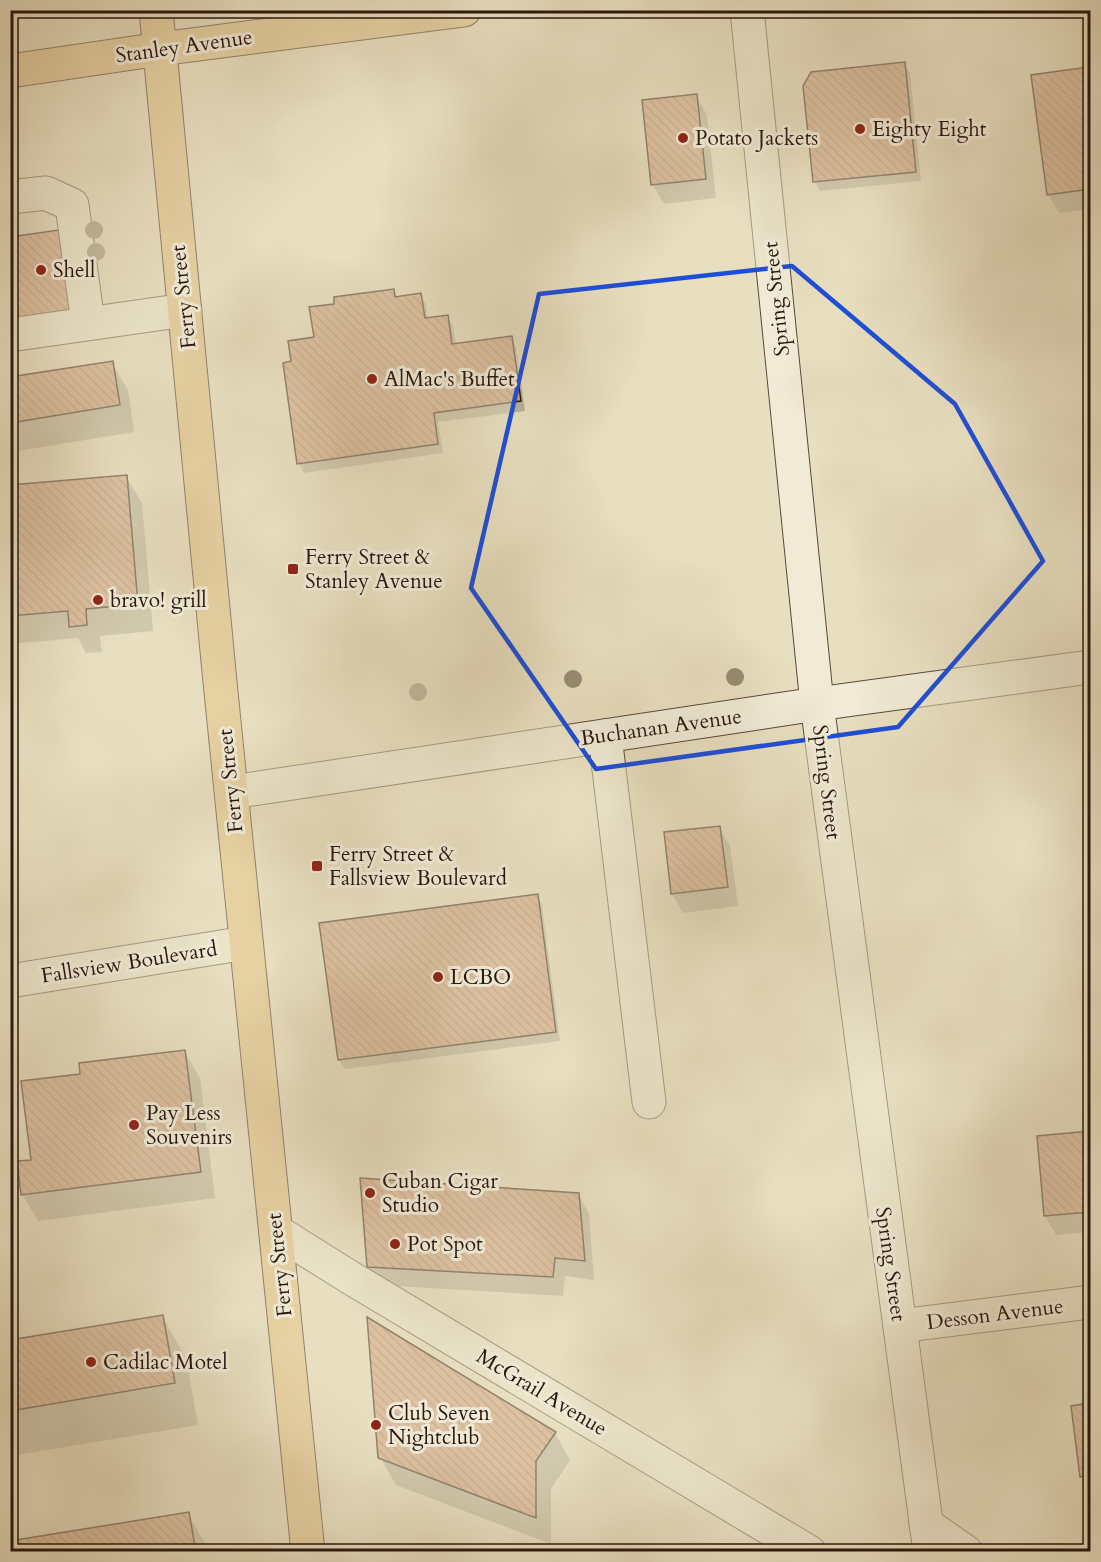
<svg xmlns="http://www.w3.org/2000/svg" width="1101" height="1562" font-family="Cardo,serif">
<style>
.shadow{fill:#0003}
.building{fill:url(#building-back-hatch);stroke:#2a160d;stroke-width:1.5}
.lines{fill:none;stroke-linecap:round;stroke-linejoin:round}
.minor-casing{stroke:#5a483a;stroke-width:35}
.major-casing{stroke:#2a160d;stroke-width:35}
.minor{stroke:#f0ead6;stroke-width:33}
.major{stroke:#e4c080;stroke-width:33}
.tree{fill:#978c73}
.marked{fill:none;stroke:#1d4ed8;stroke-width:4.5;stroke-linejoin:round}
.poi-dot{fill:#8f2418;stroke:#f0ead6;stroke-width:2}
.labels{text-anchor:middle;stroke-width:6;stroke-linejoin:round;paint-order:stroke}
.street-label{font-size:21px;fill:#2a160d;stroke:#f0ead6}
.poi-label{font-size:21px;fill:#2a160d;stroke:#f0ead6;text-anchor:start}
</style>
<defs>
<pattern id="building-back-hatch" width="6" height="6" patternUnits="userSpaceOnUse" patternTransform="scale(1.5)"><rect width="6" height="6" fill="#d09e7d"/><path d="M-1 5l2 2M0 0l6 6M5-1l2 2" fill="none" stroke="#a98065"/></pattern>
</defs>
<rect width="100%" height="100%" fill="#e8dfc0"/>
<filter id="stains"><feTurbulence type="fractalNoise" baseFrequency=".00333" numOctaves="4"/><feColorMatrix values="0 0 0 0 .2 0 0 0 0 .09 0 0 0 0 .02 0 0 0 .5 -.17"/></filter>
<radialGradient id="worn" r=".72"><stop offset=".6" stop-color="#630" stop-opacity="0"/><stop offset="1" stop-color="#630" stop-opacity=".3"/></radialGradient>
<!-- shadow -->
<g class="shadow">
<polygon points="904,64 910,73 921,181 820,191 815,182 805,86"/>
<polygon points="1088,69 1090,74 1090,209 1059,213 1048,194"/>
<polygon points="696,96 707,115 716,198 664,204 653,185"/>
<polygon points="393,290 398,298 420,295 426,304 428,319 447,316 453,326 456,345 511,338 516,347 525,411 438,422 443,453 304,473 299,463 293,363 315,339 336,305"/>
<polygon points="112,363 128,390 134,432 18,451 12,441 10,442 10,378"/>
<polygon points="126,476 142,503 153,631 100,636 102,652 86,653 78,638 10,644 10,486"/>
<polygon points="719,827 730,846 738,906 683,913 672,894"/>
<polygon points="537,896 542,905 560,1041 345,1069 339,1060"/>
<polygon points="184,1051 200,1078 215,1198 38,1221 22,1194 32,1161 82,1075"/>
<polygon points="1090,1133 1090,1232 1056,1235 1045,1216 1038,1137"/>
<polygon points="578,1194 589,1213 594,1280 565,1276 563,1296 379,1285 368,1266"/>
<polygon points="162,1316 186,1358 198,1425 10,1456 10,1342"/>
<polygon points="1090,1405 1090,1492 1082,1476 1072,1407"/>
<polygon points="555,1433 570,1460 551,1489 551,1544 396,1485 380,1457"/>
<polygon points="188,1514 210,1552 10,1552"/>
</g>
<!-- building -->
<g class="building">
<polygon points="905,62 916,172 813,182 803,86 811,72"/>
<polygon points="1088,67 1090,84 1090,189 1047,195 1031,75"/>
<polygon points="697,94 706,179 651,185 642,100"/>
<polygon points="59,230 71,312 19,319 10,262 10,237"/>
<polygon points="394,289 395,297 421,293 425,318 448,315 452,344 512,336 521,401 434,413 438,444 297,464 283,363 291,361 288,341 314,337 309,307 334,304 334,297"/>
<polygon points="113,361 120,405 10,423 10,377"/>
<polygon points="127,475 138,604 86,609 87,625 69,627 68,611 10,616 10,485"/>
<polygon points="720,826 728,887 671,894 664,832"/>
<polygon points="538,894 556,1032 338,1060 319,923"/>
<polygon points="185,1050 201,1172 21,1195 17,1161 31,1160 21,1081 80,1074 79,1063"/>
<polygon points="1090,1131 1090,1212 1044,1216 1037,1136"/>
<polygon points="360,1178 579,1193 585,1261 555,1258 553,1277 367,1267"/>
<polygon points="163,1315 175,1383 10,1411 10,1340"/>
<polygon points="367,1317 556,1432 536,1461 536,1518 378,1458"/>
<polygon points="1090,1403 1090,1475 1080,1477 1071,1406"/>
<polygon points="189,1512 196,1552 10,1552 10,1541"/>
</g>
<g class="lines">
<defs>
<g id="minor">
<polyline points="747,10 817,704 930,1552"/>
<polyline points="10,197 46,193 72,205 88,323"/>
<polyline points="10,335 185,310"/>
<polyline points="605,736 649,1102"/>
<polyline points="232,792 817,704 1090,667"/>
<polyline points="10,981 246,943"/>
<polyline points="276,1231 351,1278 809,1552"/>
<polyline points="900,1326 1090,1302"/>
<polyline points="926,1524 966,1552"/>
</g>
<g id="major">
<polyline points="156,10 220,682 308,1552"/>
<polyline points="10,71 160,49 464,10"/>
</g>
</defs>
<!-- minor casing -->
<use href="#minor" class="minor-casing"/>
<!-- major casing -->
<use href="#major" class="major-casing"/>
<!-- minor -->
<use href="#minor" class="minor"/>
<!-- major -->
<use href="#major" class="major"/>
</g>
<!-- trees -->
<g class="tree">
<circle cx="94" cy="230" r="9"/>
<circle cx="96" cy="252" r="9"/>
<circle cx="735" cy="677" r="9"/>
<circle cx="573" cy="679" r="9"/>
<circle cx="418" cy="692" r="9"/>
</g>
<!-- marked area -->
<path d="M0 0H1101V1562H0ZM 792,266 L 955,404 L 1043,561 L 898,727 L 596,769 L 471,588 L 539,294 Z" fill="#e8dfc0" fill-opacity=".55" fill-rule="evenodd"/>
<path class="marked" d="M 792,266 L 955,404 L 1043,561 L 898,727 L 596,769 L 471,588 L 539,294 Z"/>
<!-- markers -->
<g class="poi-dot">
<circle cx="860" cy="129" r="6"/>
<circle cx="683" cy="138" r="6"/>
<circle cx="41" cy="270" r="6"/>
<circle cx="372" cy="379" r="6"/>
<rect x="287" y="563" width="12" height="12" rx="3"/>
<circle cx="98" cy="600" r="6"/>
<rect x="311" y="860" width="12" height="12" rx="3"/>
<circle cx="438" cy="977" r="6"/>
<circle cx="134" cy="1125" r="6"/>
<circle cx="370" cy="1193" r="6"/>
<circle cx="395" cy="1244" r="6"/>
<circle cx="91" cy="1362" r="6"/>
<circle cx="376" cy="1425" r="6"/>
</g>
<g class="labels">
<!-- street labels -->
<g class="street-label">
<text transform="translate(184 46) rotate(-8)" y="7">Stanley Avenue</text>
<text transform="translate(183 297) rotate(-96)" y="7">Ferry Street</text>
<text transform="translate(776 299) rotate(-96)" y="7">Spring Street</text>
<text transform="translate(661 727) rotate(-8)" y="7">Buchanan Avenue</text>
<text transform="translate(230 781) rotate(-96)" y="7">Ferry Street</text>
<text transform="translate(827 782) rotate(83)" y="7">Spring Street</text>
<text transform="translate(129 962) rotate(-9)" y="7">Fallsview Boulevard</text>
<text transform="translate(891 1264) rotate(82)" y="7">Spring Street</text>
<text transform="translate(279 1265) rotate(-96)" y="7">Ferry Street</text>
<text transform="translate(995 1314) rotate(-7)" y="7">Desson Avenue</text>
<text transform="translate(542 1392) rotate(31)" y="7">McGrail Avenue</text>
</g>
<!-- poi labels -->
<g class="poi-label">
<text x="872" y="136">Eighty Eight</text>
<text x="695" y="145">Potato Jackets</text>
<text x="53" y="277">Shell</text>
<text x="384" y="386">AlMac's Buffet</text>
<text x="305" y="564">Ferry Street &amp;<tspan x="305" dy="24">Stanley Avenue</tspan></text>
<text x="110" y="607">bravo! grill</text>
<text x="329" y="861">Ferry Street &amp;<tspan x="329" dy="24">Fallsview Boulevard</tspan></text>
<text x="450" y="984">LCBO</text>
<text x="146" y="1120">Pay Less<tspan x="146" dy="24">Souvenirs</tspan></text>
<text x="382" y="1188">Cuban Cigar<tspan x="382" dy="24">Studio</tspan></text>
<text x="407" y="1251">Pot Spot</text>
<text x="103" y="1369">Cadilac Motel</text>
<text x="388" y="1420">Club Seven<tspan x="388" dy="24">Nightclub</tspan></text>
</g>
</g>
<!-- margin -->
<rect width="1101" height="1562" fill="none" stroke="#e8dfc0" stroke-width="36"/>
<rect x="12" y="12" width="1077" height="1538" fill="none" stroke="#2a160d" stroke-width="3"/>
<rect x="18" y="18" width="1065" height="1526" fill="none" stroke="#2a160d" stroke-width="1.5"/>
<rect width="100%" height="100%" filter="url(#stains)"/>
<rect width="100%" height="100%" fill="url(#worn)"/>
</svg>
